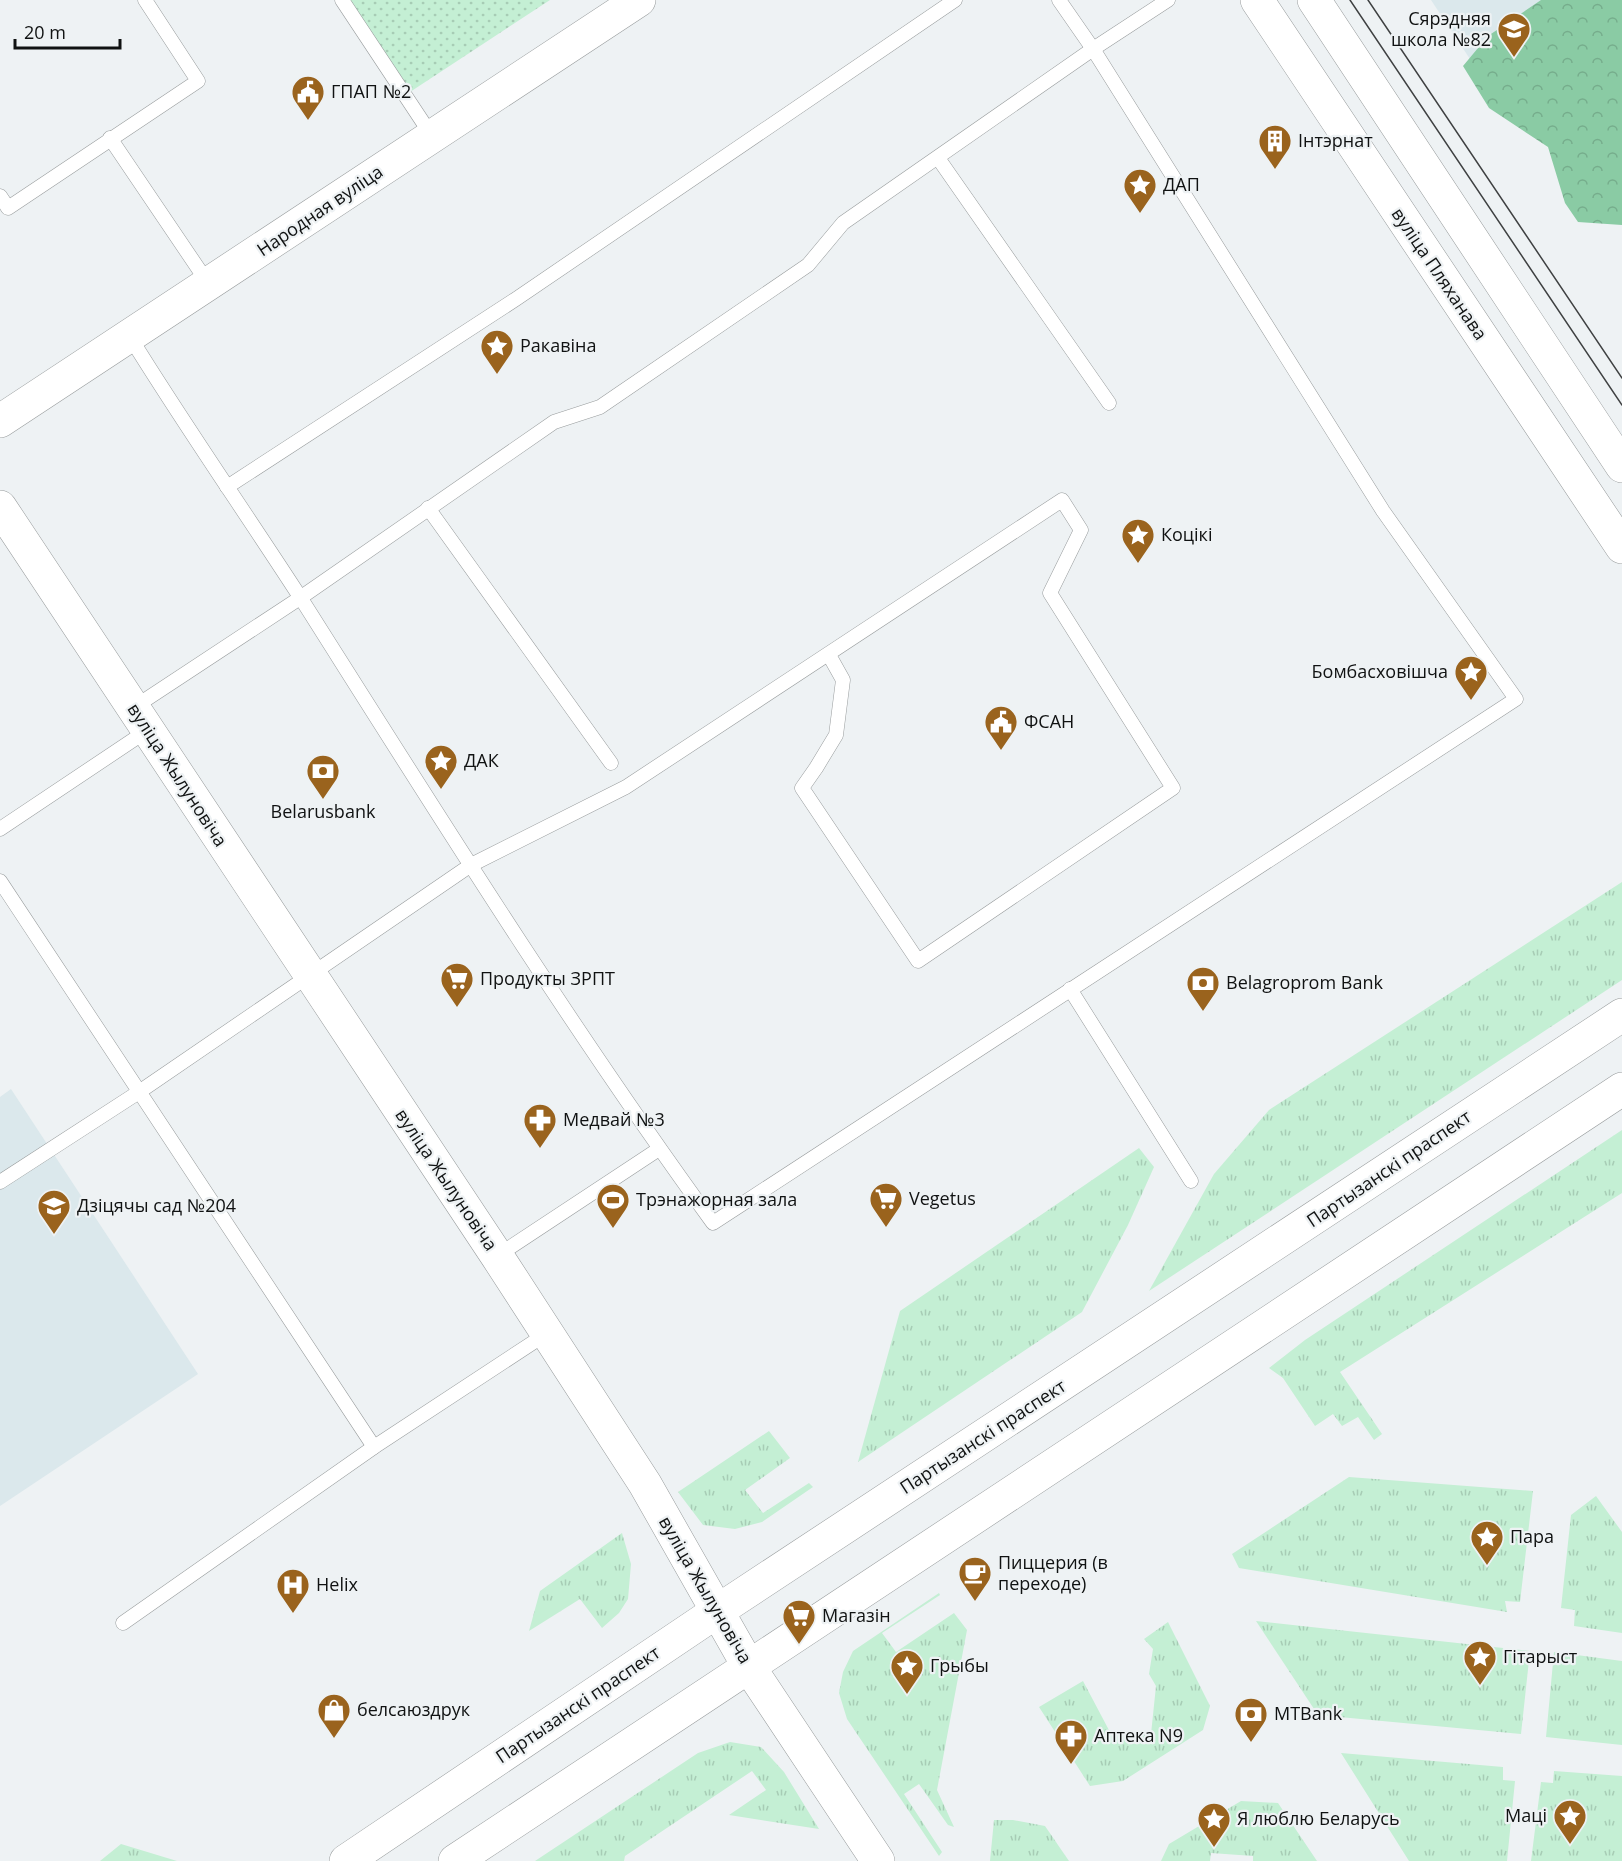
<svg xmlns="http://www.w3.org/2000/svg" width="1622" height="1861" font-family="'Open Sans',sans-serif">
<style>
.built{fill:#dbe8ec}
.grass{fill:url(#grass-tufts)}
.forest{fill:url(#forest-crowns)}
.park{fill:url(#park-dots)}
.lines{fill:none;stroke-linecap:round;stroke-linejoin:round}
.service-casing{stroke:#989c9d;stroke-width:15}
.tertiary-casing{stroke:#989c9d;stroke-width:34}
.secondary-casing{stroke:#989c9d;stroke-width:34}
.primary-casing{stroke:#989c9d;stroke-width:34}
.service{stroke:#fff;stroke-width:14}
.tertiary{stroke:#fff;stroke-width:33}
.secondary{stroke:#fff;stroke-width:33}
.primary{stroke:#fff;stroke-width:33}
.tram{stroke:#3f4142;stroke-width:1.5}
.labels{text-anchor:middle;stroke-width:4.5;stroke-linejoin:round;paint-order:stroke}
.poi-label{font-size:18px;fill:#101212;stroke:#eef2f4;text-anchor:start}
.street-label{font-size:18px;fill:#101212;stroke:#eef2f4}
</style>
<defs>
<pattern id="grass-tufts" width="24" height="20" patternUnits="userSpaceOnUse" patternTransform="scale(1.5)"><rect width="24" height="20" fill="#c4efd4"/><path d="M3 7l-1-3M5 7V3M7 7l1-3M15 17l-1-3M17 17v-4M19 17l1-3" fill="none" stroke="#a7ccb5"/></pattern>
<pattern id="forest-crowns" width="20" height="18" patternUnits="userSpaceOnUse" patternTransform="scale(1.5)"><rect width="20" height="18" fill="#8acba4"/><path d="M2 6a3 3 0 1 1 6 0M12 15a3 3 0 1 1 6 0" fill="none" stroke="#76ad8c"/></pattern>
<pattern id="park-dots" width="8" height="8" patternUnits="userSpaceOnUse" patternTransform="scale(1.5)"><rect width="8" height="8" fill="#c4efd4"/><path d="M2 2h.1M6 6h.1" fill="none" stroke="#a7ccb5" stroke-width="1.8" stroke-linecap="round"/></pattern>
</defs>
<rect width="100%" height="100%" fill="#eef2f4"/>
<!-- built -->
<g class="built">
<polygon points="1431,0 1622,0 1497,100"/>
<polygon points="11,1089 198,1374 0,1506 0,1097"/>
</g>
<!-- grass -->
<g class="grass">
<polygon points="1622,882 1622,980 1149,1291 1214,1174 1269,1110"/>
<polygon points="1622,1130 1622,1193 1340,1372 1382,1434 1374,1440 1358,1417 1342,1426 1333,1414 1315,1426 1283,1378 1269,1368 1305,1340"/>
<polygon points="1139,1148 1154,1167 1128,1225 1082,1312 858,1462 900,1311"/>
<polygon points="769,1431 790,1458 745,1490 763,1513 809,1483 813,1487 762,1522 735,1529 703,1525 678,1492"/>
<polygon points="1349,1477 1533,1491 1520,1602 1505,1601 1507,1612 1239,1568 1232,1554"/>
<polygon points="1596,1496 1622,1532 1622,1633 1574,1626 1575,1610 1561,1608 1571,1515"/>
<polygon points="622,1533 631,1564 628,1599 619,1613 602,1628 580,1599 529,1631 540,1591"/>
<polygon points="939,1593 940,1595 882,1633 896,1652 954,1613 967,1630 937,1790 954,1827 948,1825 919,1784 904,1794 942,1852 939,1856 847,1719 839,1693 843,1672 853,1651"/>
<polygon points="1256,1621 1530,1651 1521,1734 1318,1715"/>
<polygon points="1168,1622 1210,1706 1203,1730 1123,1781 1090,1786 1039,1707 1083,1681 1111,1734 1151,1734 1156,1686 1149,1674 1153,1649 1144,1639"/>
<polygon points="1554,1652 1622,1661 1622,1745 1546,1737"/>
<polygon points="730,1742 761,1747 784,1772 819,1829 729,1815 766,1790 752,1771 625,1856 624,1861 535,1861 698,1753"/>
<polygon points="1341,1753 1503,1767 1503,1780 1515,1781 1507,1861 1409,1861"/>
<polygon points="1554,1771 1622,1776 1622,1861 1531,1861 1541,1782 1553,1783"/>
<polygon points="1241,1801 1278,1803 1317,1861 1253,1861 1253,1856 1211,1853 1210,1861 1161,1861 1169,1844"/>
<polygon points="994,1820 1013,1820 1045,1826 1069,1861 990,1861"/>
<polygon points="121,1844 177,1861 100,1861"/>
</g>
<!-- forest -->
<polygon class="forest" points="1541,0 1622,0 1622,225 1578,222 1565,203 1548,147 1489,108 1463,66 1488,36"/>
<!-- park -->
<polygon class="park" points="350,0 550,0 410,92"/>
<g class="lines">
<defs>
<g id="service">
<polyline points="342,0 432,136"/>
<polyline points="110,138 208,283"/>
<polyline points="938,158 1109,403"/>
<polyline points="0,196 8,208 198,81 145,0"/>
<path d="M 130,337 C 185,426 245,512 302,600 C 435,810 567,1022 713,1223 L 1516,699 L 1383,511 L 1093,49 L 1059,0"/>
<polyline points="227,487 516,299 955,0"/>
<polyline points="428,508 611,763"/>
<polyline points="133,708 300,598 554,422 600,407 808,265 843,223 1093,49 1168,0"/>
<polyline points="0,829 148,730"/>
<polyline points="0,881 374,1447"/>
<polyline points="1070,989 1191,1181"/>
<polyline points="0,1182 139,1092 471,865 626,787 1062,500 1081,530 1050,593 1173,788 918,961 802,788 816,768 836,735 843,680 829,655"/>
<polyline points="497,1256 659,1149"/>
<polyline points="123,1623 374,1447 546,1334"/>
</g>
<g id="tertiary">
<polyline points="0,421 639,0"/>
<polyline points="749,1667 878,1861"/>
</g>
<g id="secondary">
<polyline points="1257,0 1622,547"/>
<polyline points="1314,0 1622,466"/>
<polyline points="0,507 497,1256 645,1484 749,1667"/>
</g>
<g id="primary">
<polyline points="346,1861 716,1612 1622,1015"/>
<polyline points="455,1861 1622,1089"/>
</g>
</defs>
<!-- service casing -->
<use href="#service" class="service-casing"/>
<!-- tertiary casing -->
<use href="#tertiary" class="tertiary-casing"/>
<!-- secondary casing -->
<use href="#secondary" class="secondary-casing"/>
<!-- primary casing -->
<use href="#primary" class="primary-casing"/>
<!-- service -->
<use href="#service" class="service"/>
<!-- tertiary -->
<use href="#tertiary" class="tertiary"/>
<!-- secondary -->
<use href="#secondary" class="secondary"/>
<!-- primary -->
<use href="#primary" class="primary"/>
<!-- tram -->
<g class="tram">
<polyline points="1350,0 1622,405"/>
<polyline points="1368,0 1622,378"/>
</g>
</g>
<!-- icons -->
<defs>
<symbol id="school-pin" viewBox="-11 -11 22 30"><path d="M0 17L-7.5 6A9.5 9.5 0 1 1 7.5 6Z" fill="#9a631d" stroke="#eef2f4"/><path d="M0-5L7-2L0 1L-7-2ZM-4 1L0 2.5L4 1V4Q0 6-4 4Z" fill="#fff"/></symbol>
<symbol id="civic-pin" viewBox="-11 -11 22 30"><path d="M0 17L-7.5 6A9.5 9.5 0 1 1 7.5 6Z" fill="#9a631d" stroke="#eef2f4"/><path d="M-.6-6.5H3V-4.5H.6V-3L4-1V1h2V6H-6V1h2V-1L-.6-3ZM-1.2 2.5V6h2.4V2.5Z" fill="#fff"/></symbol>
<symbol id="building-pin" viewBox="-11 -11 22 30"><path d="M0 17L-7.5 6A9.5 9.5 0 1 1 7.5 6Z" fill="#9a631d" stroke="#eef2f4"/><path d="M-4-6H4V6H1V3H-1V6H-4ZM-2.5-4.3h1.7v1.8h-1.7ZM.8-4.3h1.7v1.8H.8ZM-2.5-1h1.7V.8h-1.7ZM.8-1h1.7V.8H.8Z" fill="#fff"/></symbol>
<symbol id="sight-pin" viewBox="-11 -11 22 30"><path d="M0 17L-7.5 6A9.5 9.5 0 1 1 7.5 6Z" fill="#9a631d" stroke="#eef2f4"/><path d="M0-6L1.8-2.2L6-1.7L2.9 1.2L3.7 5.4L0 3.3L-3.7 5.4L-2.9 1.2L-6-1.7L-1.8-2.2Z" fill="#fff"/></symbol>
<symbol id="bank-pin" viewBox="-11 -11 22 30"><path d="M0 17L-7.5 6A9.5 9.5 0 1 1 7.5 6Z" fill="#9a631d" stroke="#eef2f4"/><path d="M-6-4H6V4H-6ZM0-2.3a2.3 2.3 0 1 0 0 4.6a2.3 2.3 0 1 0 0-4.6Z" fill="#fff"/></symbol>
<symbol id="supermarket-pin" viewBox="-11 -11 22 30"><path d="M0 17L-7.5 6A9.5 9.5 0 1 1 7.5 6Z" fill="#9a631d" stroke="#eef2f4"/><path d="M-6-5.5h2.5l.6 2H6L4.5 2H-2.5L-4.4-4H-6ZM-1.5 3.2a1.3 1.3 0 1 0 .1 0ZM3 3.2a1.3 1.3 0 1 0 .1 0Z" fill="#fff"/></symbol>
<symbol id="pharmacy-pin" viewBox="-11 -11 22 30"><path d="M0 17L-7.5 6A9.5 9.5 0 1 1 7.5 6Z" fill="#9a631d" stroke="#eef2f4"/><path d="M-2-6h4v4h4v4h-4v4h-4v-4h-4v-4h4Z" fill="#fff"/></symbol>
<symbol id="stadium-pin" viewBox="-11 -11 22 30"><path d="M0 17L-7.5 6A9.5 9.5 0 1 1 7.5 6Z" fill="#9a631d" stroke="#eef2f4"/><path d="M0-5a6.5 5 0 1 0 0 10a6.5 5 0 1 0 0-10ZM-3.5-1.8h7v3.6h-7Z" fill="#fff"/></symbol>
<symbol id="cafe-pin" viewBox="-11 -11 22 30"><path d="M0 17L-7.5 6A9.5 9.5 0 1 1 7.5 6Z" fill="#9a631d" stroke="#eef2f4"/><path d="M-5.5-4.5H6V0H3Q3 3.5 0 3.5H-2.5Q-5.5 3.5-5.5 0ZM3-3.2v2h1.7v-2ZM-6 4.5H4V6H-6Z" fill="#fff"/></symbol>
<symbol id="hospital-pin" viewBox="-11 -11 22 30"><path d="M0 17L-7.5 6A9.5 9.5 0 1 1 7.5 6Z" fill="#9a631d" stroke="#eef2f4"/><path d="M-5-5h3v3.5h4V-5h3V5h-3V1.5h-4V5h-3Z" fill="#fff"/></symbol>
<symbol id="shop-pin" viewBox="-11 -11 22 30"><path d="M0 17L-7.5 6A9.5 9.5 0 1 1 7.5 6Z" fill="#9a631d" stroke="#eef2f4"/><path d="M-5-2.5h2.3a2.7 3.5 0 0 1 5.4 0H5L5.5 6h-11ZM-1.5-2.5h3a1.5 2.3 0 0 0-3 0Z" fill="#fff"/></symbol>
</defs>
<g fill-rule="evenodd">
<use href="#school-pin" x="1495" y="10" width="38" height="52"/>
<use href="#civic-pin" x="289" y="73" width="38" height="52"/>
<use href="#building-pin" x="1256" y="122" width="38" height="52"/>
<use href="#sight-pin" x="1121" y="166" width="38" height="52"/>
<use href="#sight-pin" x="478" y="327" width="38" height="52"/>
<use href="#sight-pin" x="1119" y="516" width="38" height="52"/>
<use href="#sight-pin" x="1452" y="653" width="38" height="52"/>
<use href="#civic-pin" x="982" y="703" width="38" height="52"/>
<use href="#sight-pin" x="422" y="742" width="38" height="52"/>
<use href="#bank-pin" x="304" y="752" width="38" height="52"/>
<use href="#supermarket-pin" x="438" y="960" width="38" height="52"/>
<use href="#bank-pin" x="1184" y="964" width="38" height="52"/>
<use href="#pharmacy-pin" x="521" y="1101" width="38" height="52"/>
<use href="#supermarket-pin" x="867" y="1180" width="38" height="52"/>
<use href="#stadium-pin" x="594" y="1181" width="38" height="52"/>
<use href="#school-pin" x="35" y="1187" width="38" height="52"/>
<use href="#sight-pin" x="1468" y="1518" width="38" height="52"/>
<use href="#cafe-pin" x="956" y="1554" width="38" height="52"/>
<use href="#hospital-pin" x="274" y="1566" width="38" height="52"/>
<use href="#supermarket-pin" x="780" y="1597" width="38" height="52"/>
<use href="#sight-pin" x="1461" y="1638" width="38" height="52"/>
<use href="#sight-pin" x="888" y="1647" width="38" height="52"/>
<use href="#shop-pin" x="315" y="1691" width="38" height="52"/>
<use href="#bank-pin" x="1232" y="1695" width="38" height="52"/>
<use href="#pharmacy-pin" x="1052" y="1717" width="38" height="52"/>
<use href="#sight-pin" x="1551" y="1797" width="38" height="52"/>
<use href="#sight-pin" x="1195" y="1800" width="38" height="52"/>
</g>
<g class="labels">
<!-- poi labels -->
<g class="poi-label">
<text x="1491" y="25" text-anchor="end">Сярэдняя<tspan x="1491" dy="21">школа №82</tspan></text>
<text x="331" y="98">ГПАП №2</text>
<text x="1298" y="147">Інтэрнат</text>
<text x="1163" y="191">ДАП</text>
<text x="520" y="352">Ракавіна</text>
<text x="1161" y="541">Коцікі</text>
<text x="1448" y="678" text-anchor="end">Бомбасховішча</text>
<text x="1024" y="728">ФСАН</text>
<text x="464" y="767">ДАК</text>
<text x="323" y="818" text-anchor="middle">Belarusbank</text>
<text x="480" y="985">Продукты ЗРПТ</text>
<text x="1226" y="989">Belagroprom Bank</text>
<text x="563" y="1126">Медвай №3</text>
<text x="909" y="1205">Vegetus</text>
<text x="636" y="1206">Трэнажорная зала</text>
<text x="77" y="1212">Дзіцячы сад №204</text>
<text x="1510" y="1543">Пара</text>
<text x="998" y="1569">Пиццерия (в<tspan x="998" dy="21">переходе)</tspan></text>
<text x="316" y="1591">Helix</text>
<text x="822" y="1622">Магазін</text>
<text x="1503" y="1663">Гітарыст</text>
<text x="930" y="1672">Грыбы</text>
<text x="357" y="1716">белсаюздрук</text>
<text x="1274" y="1720">MTBank</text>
<text x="1094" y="1742">Аптека N9</text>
<text x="1547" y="1822" text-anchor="end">Маці</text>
<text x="1237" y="1825">Я люблю Беларусь</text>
</g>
<!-- street labels -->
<g class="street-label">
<text transform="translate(320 211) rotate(-34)" y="6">Народная вуліца</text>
<text transform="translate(1439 274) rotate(56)" y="6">вуліца Пляханава</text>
<text transform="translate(177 775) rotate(57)" y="6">вуліца Жылуновіча</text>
<text transform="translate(1389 1169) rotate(-34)" y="6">Партызанскі праспект</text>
<text transform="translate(446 1180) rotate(56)" y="6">вуліца Жылуновіча</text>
<text transform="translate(983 1437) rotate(-33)" y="6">Партызанскі праспект</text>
<text transform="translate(705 1590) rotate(60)" y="6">вуліца Жылуновіча</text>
<text transform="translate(578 1705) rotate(-34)" y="6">Партызанскі праспект</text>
</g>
</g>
<!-- scale -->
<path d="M15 39v9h105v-9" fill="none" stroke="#101212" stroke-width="3"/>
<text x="24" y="39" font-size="18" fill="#101212" stroke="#eef2f4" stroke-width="4.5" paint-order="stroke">20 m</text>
</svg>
